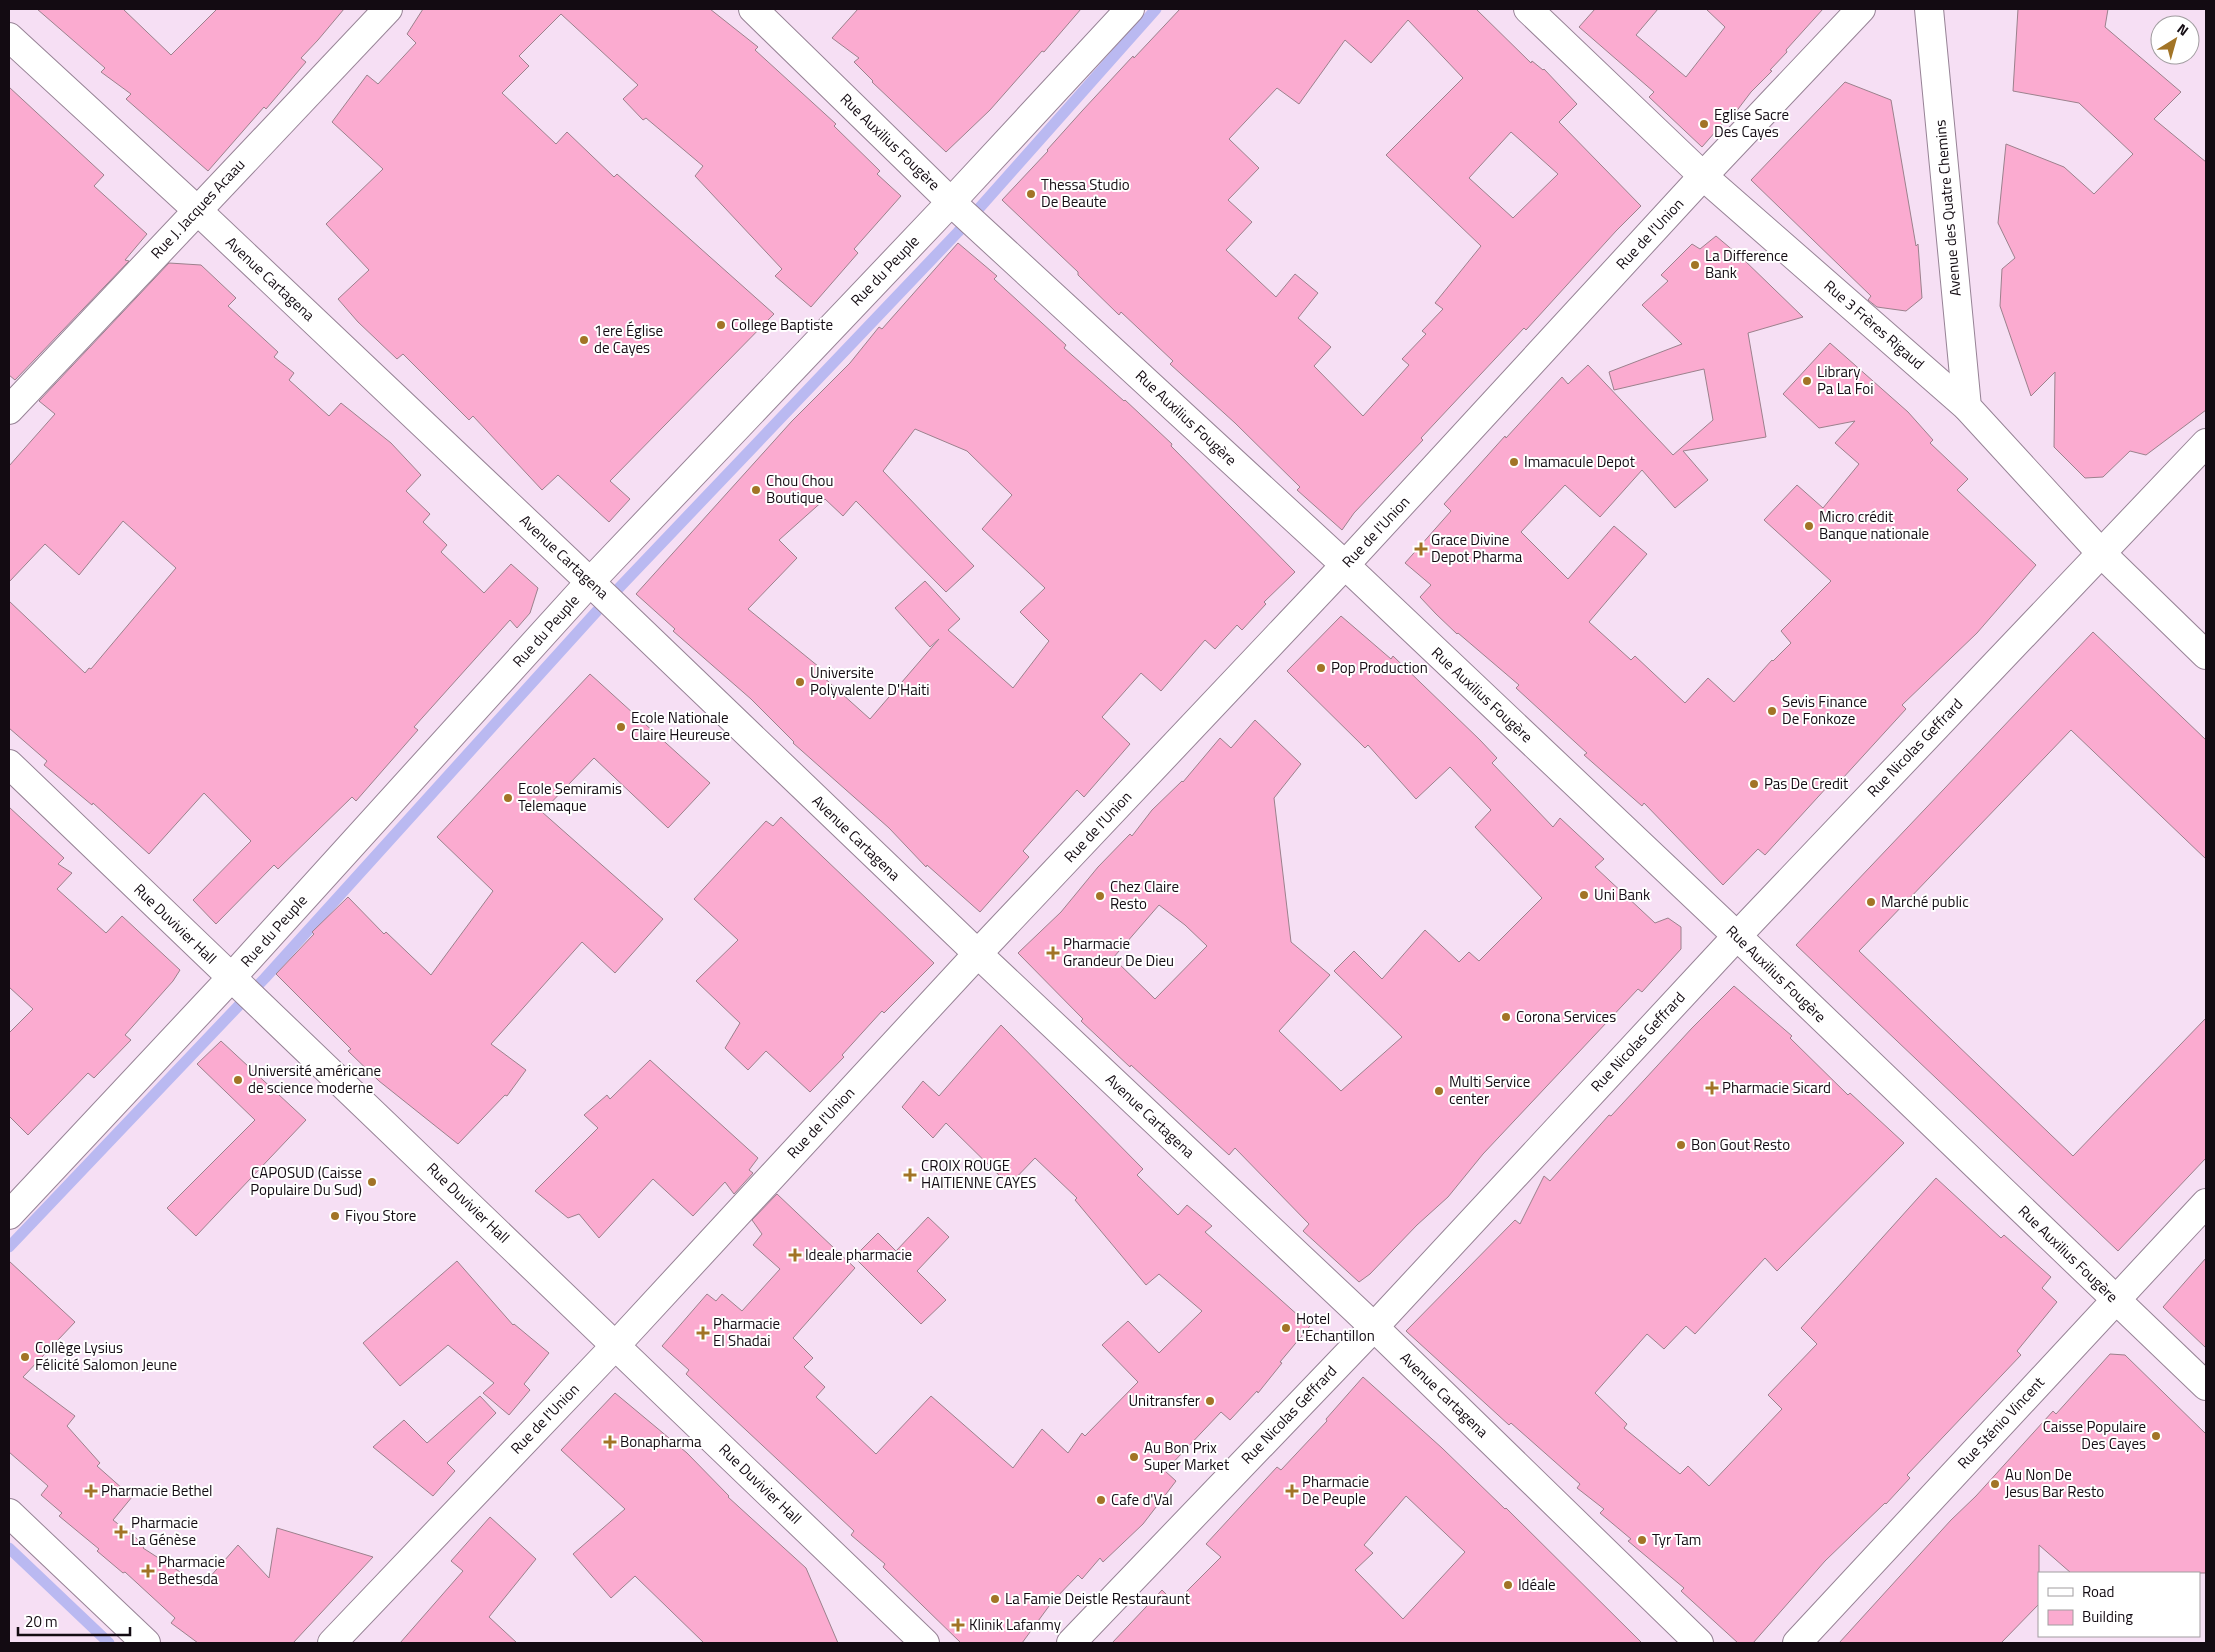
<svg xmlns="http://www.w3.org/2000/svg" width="2215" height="1652" font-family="'Titillium Web',sans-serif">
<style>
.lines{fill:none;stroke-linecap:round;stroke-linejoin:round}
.stream{stroke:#bab9f1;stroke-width:11}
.building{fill:#fbabd0;stroke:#9c818d;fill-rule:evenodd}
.street-casing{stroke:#978396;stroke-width:30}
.secondary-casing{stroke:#978396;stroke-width:30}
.street{stroke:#fff;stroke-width:28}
.secondary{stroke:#fff;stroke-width:28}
.poi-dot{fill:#a27426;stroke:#fff;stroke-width:2}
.labels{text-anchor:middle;stroke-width:4;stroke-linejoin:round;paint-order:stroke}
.poi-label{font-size:15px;fill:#130b12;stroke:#fff;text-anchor:start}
.street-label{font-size:15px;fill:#130b12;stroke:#fff}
</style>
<rect width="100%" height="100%" fill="#f6dff4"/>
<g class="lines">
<!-- stream -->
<g class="stream">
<polyline points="9,1247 265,978 597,611 958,232 1156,9"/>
<polyline points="9,1548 109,1643"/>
</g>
</g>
<!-- building -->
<g class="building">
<polygon points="37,9 123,9 171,55 217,9 344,9 318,40 301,58 306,62 266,109 264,107 208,171 126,99 131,94 101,72 105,68"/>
<polygon points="423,9 710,9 758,47 755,50 836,124 834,126 880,171 877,174 901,196 854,249 858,253 811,307 775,276 782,269 695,176 703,166 646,118 643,120 623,99 638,85 561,14 519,56 529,66 502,93 556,144 567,132 614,177 617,174 774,314 610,481 630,499 609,522 558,475 542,490 473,416 469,420 403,354 397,359 358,322 338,299 369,270 326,224 383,169 332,122 367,75 378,84 416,43 407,34"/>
<polygon points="858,9 1081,9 1044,52 1042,51 990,110 946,152 872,82 873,81 854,62 859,58 832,38"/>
<path d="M 1180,9 L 1476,9 L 1531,63 L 1532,61 L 1543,70 L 1544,69 L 1577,104 L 1559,122 L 1641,206 L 1616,231 L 1526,330 L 1524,328 L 1421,438 L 1423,440 L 1354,513 L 1342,530 L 1297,490 L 1300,487 L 1235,423 L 1170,364 L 1173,361 L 1121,312 L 1119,315 L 1078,275 L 1078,272 L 1002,200 L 1048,151 L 1047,150 L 1082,111 L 1133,56 L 1134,58 ZM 1408,20 L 1463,78 L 1386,155 L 1481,246 L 1435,303 L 1443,309 L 1422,331 L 1426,334 L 1402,359 L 1409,365 L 1363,416 L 1314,366 L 1331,347 L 1298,318 L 1318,293 L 1295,274 L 1276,297 L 1226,250 L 1252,222 L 1228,200 L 1259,168 L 1229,139 L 1277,88 L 1299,104 L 1345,40 L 1371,63 ZM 1511,132 L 1558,174 L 1513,218 L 1469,178 Z"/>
<polygon points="1595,9 1658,9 1636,35 1686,77 1725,27 1706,9 1823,9 1786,50 1787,52 1770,70 1772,71 1751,92 1732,117 1730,115 1702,147 1649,97 1654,92 1579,27"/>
<polygon points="2018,9 2108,9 2105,27 2181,92 2154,119 2206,162 2206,410 2146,455 2130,451 2103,477 2085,478 2054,447 2055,372 2031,396 2000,306 2002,269 2015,258 1998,223 2006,144 2064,167 2094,194 2133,154 2079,103 2013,91"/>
<polygon points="1845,82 1891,100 1916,246 1918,244 1922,298 1906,311 1877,307 1868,300 1871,296 1751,180"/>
<polygon points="9,87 104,175 94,186 147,234 125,260 129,261 15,380 9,375"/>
<polygon points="1716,236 1742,258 1803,317 1748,333 1766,437 1683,451 1708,480 1675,508 1642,470 1600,517 1565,485 1521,532 1568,579 1614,526 1647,554 1589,622 1631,660 1635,656 1685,703 1708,678 1734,702 1772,660 1773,661 1791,643 1781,631 1831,581 1764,520 1797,485 1823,508 1859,464 1835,443 1855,421 1819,428 1783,394 1830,343 1908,412 1933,440 1930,443 1968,479 1957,490 2036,565 1977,633 1902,705 1906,709 1832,790 1828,786 1765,855 1758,849 1723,885 1644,803 1642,806 1584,755 1587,753 1516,688 1519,685 1458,633 1457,634 1436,614 1420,597 1431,585 1405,563 1451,511 1444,504 1505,436 1506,438 1562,377 1568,384 1588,365 1673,455 1713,420 1704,369 1614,390 1609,372 1682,344 1642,305 1668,281 1661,275 1692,244 1700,249"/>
<path d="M 958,243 L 997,276 L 994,279 L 1066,345 L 1064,348 L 1124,401 L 1125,400 L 1172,444 L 1171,446 L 1295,572 L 1264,602 L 1266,604 L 1242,630 L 1237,625 L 1215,649 L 1205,640 L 1161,691 L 1141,673 L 1102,717 L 1130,744 L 1084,797 L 1077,790 L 1023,851 L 1029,857 L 980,912 L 927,865 L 926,867 L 889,828 L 793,743 L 794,742 L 751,699 L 673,631 L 675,629 L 636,594 L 792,421 L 850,363 L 879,327 L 882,329 ZM 915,429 L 967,451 L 1012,495 L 982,529 L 1045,588 L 1020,612 L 1049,641 L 1013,688 L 948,630 L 960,619 L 925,581 L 895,608 L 930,647 L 939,639 L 870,719 L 821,675 L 824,671 L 748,609 L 797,558 L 779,540 L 825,499 L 843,516 L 856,501 L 946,592 L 974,566 L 883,471 Z"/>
<polygon points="169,263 201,265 236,298 228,306 278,352 274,357 294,373 289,380 329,416 341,403 391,443 421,475 406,491 430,514 423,522 447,545 441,552 484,593 511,564 538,588 530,613 517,628 510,620 414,727 418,730 356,801 352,797 278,869 274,865 216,924 193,900 251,841 204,793 149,854 93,803 92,805 44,765 47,761 9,728 9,601 85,673 89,668 91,669 176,568 123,521 79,575 45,544 9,582 9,466 55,414 39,401"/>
<path d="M 1341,616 L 1391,659 L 1393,656 L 1480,740 L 1497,758 L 1492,763 L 1553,827 L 1560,818 L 1604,859 L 1595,867 L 1655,923 L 1668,918 L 1681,927 L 1681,949 L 1642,992 L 1638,989 L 1577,1054 L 1483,1154 L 1448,1197 L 1417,1225 L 1370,1274 L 1359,1282 L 1303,1231 L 1309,1224 L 1235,1148 L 1229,1155 L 1131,1065 L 1130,1067 L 1081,1021 L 1083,1019 L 1018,953 L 1061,912 L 1098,867 L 1130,834 L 1132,836 L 1152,810 L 1182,781 L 1183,782 L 1220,738 L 1231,748 L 1255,720 L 1301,764 L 1274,798 L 1291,942 L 1330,975 L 1279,1031 L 1341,1091 L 1402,1037 L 1334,971 L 1354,951 L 1382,979 L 1425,930 L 1459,962 L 1469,952 L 1479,961 L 1542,898 L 1475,827 L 1491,810 L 1450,767 L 1416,799 L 1368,745 L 1365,748 L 1287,671 ZM 1159,905 L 1185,925 L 1207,946 L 1155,999 L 1113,958 Z"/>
<polygon points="2093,632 2206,740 2206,859 2071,730 1859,951 2073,1156 2206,1018 2206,1158 2118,1251 1796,945"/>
<polygon points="590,674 710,783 668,828 594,758 542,812 663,919 615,973 582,942 491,1044 526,1070 507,1096 505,1095 458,1144 379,1081 348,1051 351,1049 276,974 314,934 312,932 348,897 384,934 386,932 431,975 493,891 437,837"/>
<polygon points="9,807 64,858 58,864 72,873 57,889 106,933 122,916 180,970 173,981 125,1035 131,1040 94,1078 88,1073 28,1135 9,1116 9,1033 33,1009 9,987"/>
<polygon points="781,817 934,963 884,1013 882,1011 842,1055 844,1057 810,1092 766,1051 748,1070 725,1048 740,1023 696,981 738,940 694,899 766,821 773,826"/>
<polygon points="1734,986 1792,1036 1790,1038 1848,1095 1850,1093 1904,1143 1777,1271 1765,1258 1695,1334 1686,1326 1664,1349 1647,1334 1595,1393 1627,1424 1624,1428 1680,1474 1688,1466 1709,1486 1782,1409 1768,1395 1817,1344 1801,1328 1936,1178 2001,1238 2004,1235 2051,1277 2042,1288 2057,1302 2017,1351 2021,1355 1907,1475 1910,1478 1886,1504 1885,1503 1825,1561 1753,1643 1738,1643 1681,1591 1684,1588 1628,1541 1631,1539 1600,1513 1604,1509 1577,1488 1580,1484 1511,1423 1509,1425 1406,1331 1515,1220 1520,1224 1544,1176 1550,1181 1609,1115 1611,1116 1692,1028"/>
<polygon points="1001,1025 1143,1169 1137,1175 1178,1215 1187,1205 1212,1226 1205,1232 1310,1326 1280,1362 1282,1363 1258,1393 1257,1391 1230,1420 1221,1412 1165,1471 1176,1481 1143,1524 1103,1562 1100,1558 1082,1579 1078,1575 1052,1602 1022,1643 961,1643 883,1567 885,1564 851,1535 854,1531 686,1374 689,1370 662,1346 707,1294 716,1301 722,1294 742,1311 780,1269 753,1245 762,1234 752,1220 777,1194 855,1268 793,1338 813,1358 804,1367 825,1387 816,1397 876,1454 931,1396 1013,1468 1042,1429 1068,1453 1082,1433 1085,1436 1138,1382 1102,1345 1128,1321 1159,1353 1202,1311 1159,1274 1146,1285 1075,1200 1077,1198 1035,1158 1009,1185 946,1123 933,1138 902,1107 923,1081 939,1096"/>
<polygon points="221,1041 306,1120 196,1236 167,1208 255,1120 197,1064"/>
<polygon points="650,1060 758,1158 749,1170 753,1173 734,1194 725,1182 693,1216 653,1179 599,1238 579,1214 568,1218 535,1191 598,1128 584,1115 607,1095 610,1099"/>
<polygon points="928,1217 949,1237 917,1271 946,1300 921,1324 854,1257 878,1233 896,1251"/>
<polygon points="2206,1258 2206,1348 2163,1307"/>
<polygon points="9,1261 75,1322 23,1377 75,1416 67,1426 100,1463 97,1466 132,1497 113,1520 145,1545 143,1548 202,1586 238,1545 269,1578 277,1528 373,1557 293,1643 198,1643 171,1623 175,1618 125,1572 123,1573 97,1551 99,1549 59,1516 62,1513 41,1495 48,1486 9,1452"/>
<polygon points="457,1261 513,1325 514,1324 549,1353 524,1384 530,1390 509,1415 483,1393 494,1383 448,1345 400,1386 363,1343"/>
<polygon points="2110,1354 2125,1355 2206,1434 2206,1573 2071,1573 2039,1545 2039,1604 2001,1643 1839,1643 1951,1520 1976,1496 2053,1411 2056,1414"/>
<path d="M 1363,1377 L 1442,1448 L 1505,1509 L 1506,1508 L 1642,1643 L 1112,1643 L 1162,1590 L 1175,1603 L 1221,1557 L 1206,1544 L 1277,1467 L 1281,1470 L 1327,1421 L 1326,1419 ZM 1406,1496 L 1465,1552 L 1403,1619 L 1355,1570 L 1373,1553 L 1364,1545 Z"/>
<polygon points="615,1393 687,1453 729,1496 728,1497 806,1568 838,1643 704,1643 635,1576 611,1598 573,1554 625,1509 561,1450"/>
<polygon points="480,1396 496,1413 447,1463 455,1471 433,1496 373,1447 404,1420 427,1443"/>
<polygon points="490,1517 536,1559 489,1617 517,1643 400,1643 463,1571 451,1561"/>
</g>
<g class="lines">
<defs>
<g id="street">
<polyline points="753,9 951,202 1345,565 1737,936 2206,1386"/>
<polyline points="1528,9 1703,176 1967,407"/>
<polyline points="9,37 197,210 590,582 978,954 1374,1327 1699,1643"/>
<polyline points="9,410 388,9"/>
<polyline points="9,1215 231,978 590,582 951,202 1130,9"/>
<polyline points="9,1513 146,1643"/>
<polyline points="332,1643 616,1345 982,949 1345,565 1703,176 1861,9"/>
<polyline points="1071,1643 1374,1327 1737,936 2206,443"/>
<polyline points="1797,1643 2206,1203"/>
</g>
<g id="secondary">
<polyline points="1929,9 1967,407 2101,553 2206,655"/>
<polyline points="9,764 925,1643"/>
</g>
</defs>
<!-- street casing -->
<use href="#street" class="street-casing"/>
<!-- secondary casing -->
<use href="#secondary" class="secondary-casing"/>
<!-- street -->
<use href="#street" class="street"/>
<!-- secondary -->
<use href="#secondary" class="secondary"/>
</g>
<!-- markers -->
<g class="poi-dot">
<circle cx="1704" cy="124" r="5"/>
<circle cx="1031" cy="194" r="5"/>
<circle cx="1695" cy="265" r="5"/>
<circle cx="721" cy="325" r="5"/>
<circle cx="584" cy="340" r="5"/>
<circle cx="1807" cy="381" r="5"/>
<circle cx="1514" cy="462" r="5"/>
<circle cx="756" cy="490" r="5"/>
<circle cx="1809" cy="526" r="5"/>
<path d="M1418.5 541.5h5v5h5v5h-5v5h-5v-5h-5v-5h5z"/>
<circle cx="1321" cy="668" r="5"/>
<circle cx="800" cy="682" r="5"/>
<circle cx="1772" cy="711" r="5"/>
<circle cx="621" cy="727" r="5"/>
<circle cx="1754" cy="784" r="5"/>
<circle cx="508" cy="798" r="5"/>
<circle cx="1584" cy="895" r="5"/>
<circle cx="1100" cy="896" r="5"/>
<circle cx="1871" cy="902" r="5"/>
<path d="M1050.5 945.5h5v5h5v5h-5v5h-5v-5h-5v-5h5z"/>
<circle cx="1506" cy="1017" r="5"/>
<circle cx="238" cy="1080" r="5"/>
<path d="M1709.5 1080.5h5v5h5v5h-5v5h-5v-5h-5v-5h5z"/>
<circle cx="1439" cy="1091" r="5"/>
<circle cx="1681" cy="1145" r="5"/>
<path d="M907.5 1167.5h5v5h5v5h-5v5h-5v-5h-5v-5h5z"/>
<circle cx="372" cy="1182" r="5"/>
<circle cx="335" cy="1216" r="5"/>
<path d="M792.5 1247.5h5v5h5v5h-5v5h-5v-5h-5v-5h5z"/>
<circle cx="1286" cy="1328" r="5"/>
<path d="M700.5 1325.5h5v5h5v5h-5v5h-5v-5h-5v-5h5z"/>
<circle cx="25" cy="1357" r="5"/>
<circle cx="1210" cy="1401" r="5"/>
<circle cx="2156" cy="1436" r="5"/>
<path d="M607.5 1434.5h5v5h5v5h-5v5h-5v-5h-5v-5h5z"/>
<circle cx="1134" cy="1457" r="5"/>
<circle cx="1995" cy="1484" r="5"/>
<path d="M88.5 1483.5h5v5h5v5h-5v5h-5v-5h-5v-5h5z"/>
<path d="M1289.5 1483.5h5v5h5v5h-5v5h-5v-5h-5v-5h5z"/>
<circle cx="1101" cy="1500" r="5"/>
<path d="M118.5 1524.5h5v5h5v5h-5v5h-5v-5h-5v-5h5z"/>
<circle cx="1642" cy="1540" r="5"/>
<path d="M145.5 1563.5h5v5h5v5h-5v5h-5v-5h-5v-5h5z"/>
<circle cx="1508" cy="1585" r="5"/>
<circle cx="995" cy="1599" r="5"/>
<path d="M955.5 1617.5h5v5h5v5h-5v5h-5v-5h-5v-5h5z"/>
</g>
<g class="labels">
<!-- poi labels -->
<g class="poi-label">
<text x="1714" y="120">Eglise Sacre<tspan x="1714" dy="17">Des Cayes</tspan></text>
<text x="1041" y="190">Thessa Studio<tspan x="1041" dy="17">De Beaute</tspan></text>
<text x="1705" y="261">La Difference<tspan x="1705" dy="17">Bank</tspan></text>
<text x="731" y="330">College Baptiste</text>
<text x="594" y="336">1ere Église<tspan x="594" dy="17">de Cayes</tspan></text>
<text x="1817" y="377">Library<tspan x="1817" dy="17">Pa La Foi</tspan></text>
<text x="1524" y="467">Imamacule Depot</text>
<text x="766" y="486">Chou Chou<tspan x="766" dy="17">Boutique</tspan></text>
<text x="1819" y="522">Micro crédit<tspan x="1819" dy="17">Banque nationale</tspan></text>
<text x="1431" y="545">Grace Divine<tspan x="1431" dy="17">Depot Pharma</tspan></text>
<text x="1331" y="673">Pop Production</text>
<text x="810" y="678">Universite<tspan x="810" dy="17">Polyvalente D'Haiti</tspan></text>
<text x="1782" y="707">Sevis Finance<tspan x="1782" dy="17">De Fonkoze</tspan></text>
<text x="631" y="723">Ecole Nationale<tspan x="631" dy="17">Claire Heureuse</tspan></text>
<text x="1764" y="789">Pas De Credit</text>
<text x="518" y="794">Ecole Semiramis<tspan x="518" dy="17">Telemaque</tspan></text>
<text x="1110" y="892">Chez Claire<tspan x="1110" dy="17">Resto</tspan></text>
<text x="1594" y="900">Uni Bank</text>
<text x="1881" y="907">Marché public</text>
<text x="1063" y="949">Pharmacie<tspan x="1063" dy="17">Grandeur De Dieu</tspan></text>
<text x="1516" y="1022">Corona Services</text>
<text x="248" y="1076">Université américane<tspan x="248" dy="17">de science moderne</tspan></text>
<text x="1449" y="1087">Multi Service<tspan x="1449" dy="17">center</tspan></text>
<text x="1722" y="1093">Pharmacie Sicard</text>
<text x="1691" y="1150">Bon Gout Resto</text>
<text x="921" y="1171">CROIX ROUGE<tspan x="921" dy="17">HAITIENNE CAYES</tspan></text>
<text x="362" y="1178" text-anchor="end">CAPOSUD (Caisse<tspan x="362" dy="17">Populaire Du Sud)</tspan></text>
<text x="345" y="1221">Fiyou Store</text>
<text x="805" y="1260">Ideale pharmacie</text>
<text x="1296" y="1324">Hotel<tspan x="1296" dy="17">L'Echantillon</tspan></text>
<text x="713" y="1329">Pharmacie<tspan x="713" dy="17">El Shadai</tspan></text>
<text x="35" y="1353">Collège Lysius<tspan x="35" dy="17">Félicité Salomon Jeune</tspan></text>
<text x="1200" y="1406" text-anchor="end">Unitransfer</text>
<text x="2146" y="1432" text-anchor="end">Caisse Populaire<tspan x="2146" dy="17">Des Cayes</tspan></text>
<text x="620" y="1447">Bonapharma</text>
<text x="1144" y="1453">Au Bon Prix<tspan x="1144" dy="17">Super Market</tspan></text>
<text x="2005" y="1480">Au Non De<tspan x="2005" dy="17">Jesus Bar Resto</tspan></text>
<text x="1302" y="1487">Pharmacie<tspan x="1302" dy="17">De Peuple</tspan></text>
<text x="101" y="1496">Pharmacie Bethel</text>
<text x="1111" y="1505">Cafe d'Val</text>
<text x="131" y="1528">Pharmacie<tspan x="131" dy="17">La Génèse</tspan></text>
<text x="1652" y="1545">Tyr Tam</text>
<text x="158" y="1567">Pharmacie<tspan x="158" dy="17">Bethesda</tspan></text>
<text x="1518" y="1590">Idéale</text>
<text x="1005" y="1604">La Famie Deistle Restauraunt</text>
<text x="969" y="1630">Klinik Lafanmy</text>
</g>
<!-- street labels -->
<g class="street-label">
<text transform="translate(890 142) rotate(44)" y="5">Rue Auxilius Fougère</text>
<text transform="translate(1948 208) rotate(-95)" y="5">Avenue des Quatre Chemins</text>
<text transform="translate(198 209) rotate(-47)" y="5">Rue J. Jacques Acaau</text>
<text transform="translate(1650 234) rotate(-47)" y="5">Rue de l'Union</text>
<text transform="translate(885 271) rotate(-46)" y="5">Rue du Peuple</text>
<text transform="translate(270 279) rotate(43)" y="5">Avenue Cartagena</text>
<text transform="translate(1874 325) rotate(41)" y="5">Rue 3 Frères Rigaud</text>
<text transform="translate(1186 418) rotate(43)" y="5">Rue Auxilius Fougère</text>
<text transform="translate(1376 532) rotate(-47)" y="5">Rue de l'Union</text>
<text transform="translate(564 557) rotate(43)" y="5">Avenue Cartagena</text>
<text transform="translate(546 631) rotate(-48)" y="5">Rue du Peuple</text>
<text transform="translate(1482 695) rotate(43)" y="5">Rue Auxilius Fougère</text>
<text transform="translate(1915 748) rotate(-46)" y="5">Rue Nicolas Geffrard</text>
<text transform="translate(1098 827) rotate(-47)" y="5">Rue de l'Union</text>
<text transform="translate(856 838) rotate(44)" y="5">Avenue Cartagena</text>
<text transform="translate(175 924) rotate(44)" y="5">Rue Duvivier Hall</text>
<text transform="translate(274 931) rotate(-48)" y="5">Rue du Peuple</text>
<text transform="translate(1776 974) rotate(44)" y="5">Rue Auxilius Fougère</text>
<text transform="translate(1638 1042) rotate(-47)" y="5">Rue Nicolas Geffrard</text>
<text transform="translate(1150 1116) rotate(43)" y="5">Avenue Cartagena</text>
<text transform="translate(821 1123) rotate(-47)" y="5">Rue de l'Union</text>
<text transform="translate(468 1203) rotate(44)" y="5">Rue Duvivier Hall</text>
<text transform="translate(2068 1254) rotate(44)" y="5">Rue Auxilius Fougère</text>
<text transform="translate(1444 1395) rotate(44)" y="5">Avenue Cartagena</text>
<text transform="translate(1289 1415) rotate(-46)" y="5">Rue Nicolas Geffrard</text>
<text transform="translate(545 1419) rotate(-46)" y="5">Rue de l'Union</text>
<text transform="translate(2001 1423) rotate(-47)" y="5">Rue Sténio Vincent</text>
<text transform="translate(760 1484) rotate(44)" y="5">Rue Duvivier Hall</text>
</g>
</g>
<!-- border -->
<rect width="2215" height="1652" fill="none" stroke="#130b12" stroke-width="20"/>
<!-- legend -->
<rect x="2038" y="1572" width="162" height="65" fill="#ffffff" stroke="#a19da0"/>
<rect x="2048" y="1588" width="25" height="8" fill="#ffffff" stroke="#a19da0"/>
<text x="2082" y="1597" font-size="15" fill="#130b12">Road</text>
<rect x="2048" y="1610" width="25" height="15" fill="#fbabd0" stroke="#a19da0"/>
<text x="2082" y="1622" font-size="15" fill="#130b12">Building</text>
<!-- north arrow -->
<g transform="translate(2175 40) rotate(37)"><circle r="24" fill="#ffffff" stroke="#a19da0"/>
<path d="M0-4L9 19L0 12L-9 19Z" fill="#a27426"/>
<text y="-8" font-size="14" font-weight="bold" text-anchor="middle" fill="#130b12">N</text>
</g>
<!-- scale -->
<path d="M18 1627v8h112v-8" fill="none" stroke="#130b12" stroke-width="2.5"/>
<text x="25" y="1627" font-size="15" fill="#130b12" stroke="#ffffff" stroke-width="4" paint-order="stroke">20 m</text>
</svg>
